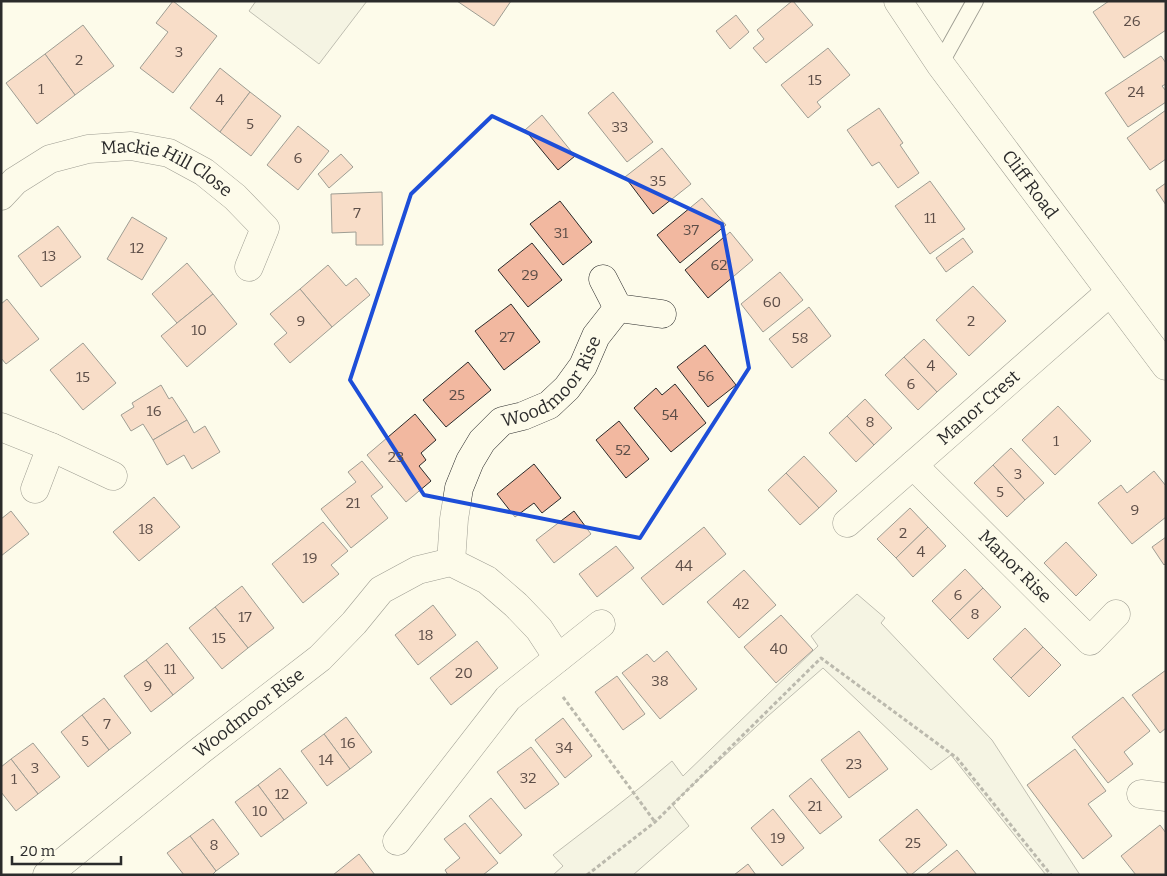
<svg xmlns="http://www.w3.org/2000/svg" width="1167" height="876" font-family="Bitter,serif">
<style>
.green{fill:#ecebdb;stroke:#74746e}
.building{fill:#f2b8a0;stroke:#2b2b2b}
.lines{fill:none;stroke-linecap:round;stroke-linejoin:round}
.lane-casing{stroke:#2b2b2b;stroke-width:18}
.street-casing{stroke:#2b2b2b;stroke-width:29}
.secondary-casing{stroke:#2b2b2b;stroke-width:29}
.path{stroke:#6a6964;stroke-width:3;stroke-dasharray:4 2.5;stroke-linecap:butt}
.lane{stroke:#fdfbea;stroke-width:16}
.street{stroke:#fdfbea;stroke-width:28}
.secondary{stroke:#fdfbea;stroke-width:28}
.marked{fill:none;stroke:#1d4ed8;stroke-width:4;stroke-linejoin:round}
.labels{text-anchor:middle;stroke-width:4;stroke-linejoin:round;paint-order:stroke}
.number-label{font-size:15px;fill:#5d4e48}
.street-label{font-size:18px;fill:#2b2b2b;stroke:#fdfbea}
</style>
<rect width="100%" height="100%" fill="#fdfbea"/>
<!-- green -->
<g class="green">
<polygon points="256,1 367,1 319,64 249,11"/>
<path d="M 857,594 L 885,618 L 881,623 L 992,740 L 1080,875 L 1046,875 L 951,755 L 931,770 L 823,668 L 768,716 L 672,804 L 689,826 L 633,875 L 553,875 L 563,866 L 553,855 C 593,824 634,794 672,761 L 683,776 L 818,646 L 811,636 Z"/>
</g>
<!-- building -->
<g class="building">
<polygon points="173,1 217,36 173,93 140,68 168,32 156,23"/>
<polygon points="457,1 511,1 494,26"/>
<polygon points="792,1 793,1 813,25 766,63 753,48 764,39 757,30"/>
<polygon points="1109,1 1166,1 1166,30 1124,58 1093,12"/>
<polygon points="736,15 749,32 730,49 716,31"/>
<polygon points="83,25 114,66 75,95 45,54"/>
<polygon points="828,48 850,75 817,102 821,107 808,118 781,85"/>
<polygon points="45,54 75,95 37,124 6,83"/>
<polygon points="1161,56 1166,63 1166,84 1162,86 1166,91 1166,102 1128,127 1105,93"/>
<polygon points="220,68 250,92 220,132 190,108"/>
<polygon points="250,92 281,116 251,156 220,132"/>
<polygon points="613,92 653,142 627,162 588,113"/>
<polygon points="879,108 903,143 900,145 919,173 898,188 879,162 872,166 847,130"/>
<polygon points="1166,110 1166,159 1150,170 1127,138"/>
<polygon points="542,115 575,156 558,170 525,130"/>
<polygon points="298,126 329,151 298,190 267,165"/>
<polygon points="662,148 691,184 653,214 625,177"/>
<polygon points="341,154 353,167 329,188 318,174"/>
<polygon points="930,181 965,229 930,254 895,206"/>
<polygon points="1166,183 1166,205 1156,190"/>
<polygon points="382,192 383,245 356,245 356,232 332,233 331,194"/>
<polygon points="702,198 726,225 680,263 657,235"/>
<polygon points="560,201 592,242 563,265 530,224"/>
<polygon points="132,217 167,238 142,280 107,259"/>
<polygon points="58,226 81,257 41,287 18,256"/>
<polygon points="730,232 753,260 708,298 685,270"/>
<polygon points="963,238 973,252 946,272 936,258"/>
<polygon points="532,243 562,280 528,307 498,270"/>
<polygon points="187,263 213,294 177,323 152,294"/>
<polygon points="328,265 346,286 356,278 370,295 332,327 300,289"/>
<polygon points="780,272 803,300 763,332 741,304"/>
<polygon points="973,286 1006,321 969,356 936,320"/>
<polygon points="300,289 332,327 290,363 274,344 287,333 270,314"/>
<polygon points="213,294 237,324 187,367 161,336"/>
<polygon points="7,299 39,339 6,364 1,358 1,304"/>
<polygon points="511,304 540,342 504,370 475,331"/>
<polygon points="809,307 831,336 792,368 769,339"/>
<polygon points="924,339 957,374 937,392 904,357"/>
<polygon points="83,343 116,383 83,410 50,370"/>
<polygon points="705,345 736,385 708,407 677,367"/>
<polygon points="904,357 937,392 918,410 885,375"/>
<polygon points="468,362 491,390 446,427 423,400"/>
<polygon points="675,384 706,423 671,452 634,408 656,388 662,395"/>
<polygon points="161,385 169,399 172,397 187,420 153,440 143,424 131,431 121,415 134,407 132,403"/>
<polygon points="865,399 892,428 874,445 847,416"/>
<polygon points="1058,406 1091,441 1055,475 1022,440"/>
<polygon points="415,414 436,440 421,453 426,460 419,466 431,481 406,502 367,455"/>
<polygon points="847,416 874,445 856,462 829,433"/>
<polygon points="187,420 194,433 205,426 220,452 192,469 184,455 167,465 153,440"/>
<polygon points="619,421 649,459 626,478 596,440"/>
<polygon points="1011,448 1044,483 1025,500 993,465"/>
<polygon points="804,456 837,491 819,508 786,473"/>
<polygon points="362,461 383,487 371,496 388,518 351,548 321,509 356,482 348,472"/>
<polygon points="534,464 561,498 542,513 534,503 515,517 497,494"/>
<polygon points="993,465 1025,500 1007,517 974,483"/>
<polygon points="1154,471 1166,486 1166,517 1132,544 1098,503 1121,485 1127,493"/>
<polygon points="786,473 819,508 800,525 768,490"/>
<polygon points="154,497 180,527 139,561 113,532"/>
<polygon points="910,508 928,527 896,558 877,539"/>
<polygon points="11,511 29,534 1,556 1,519"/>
<polygon points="574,511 591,534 554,563 536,540"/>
<polygon points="323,522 348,551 331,565 339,574 303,603 272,564"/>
<polygon points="704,527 726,554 663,605 641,578"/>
<polygon points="928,527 946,546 913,577 896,558"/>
<polygon points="1166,537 1166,563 1164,565 1152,547"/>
<polygon points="1066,542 1097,575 1076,596 1044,563"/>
<polygon points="616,546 634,568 597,597 579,574"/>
<polygon points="965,569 983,588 950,620 932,601"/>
<polygon points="744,570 776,605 739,638 707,602"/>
<polygon points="242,586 274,628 248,648 215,607"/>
<polygon points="983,588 1001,607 968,639 950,620"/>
<polygon points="433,605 456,635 418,665 395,635"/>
<polygon points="215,607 248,648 222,669 189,628"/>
<polygon points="781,615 813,650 776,683 744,647"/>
<polygon points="1025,628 1043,647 1011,678 993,659"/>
<polygon points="477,641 498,668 451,705 430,678"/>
<polygon points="167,643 194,678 173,695 146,660"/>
<polygon points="1043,647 1061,665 1029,697 1011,678"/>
<polygon points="667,651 697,689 660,719 622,673 647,654 654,662"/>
<polygon points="146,660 173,695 151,712 124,676"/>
<polygon points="1166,670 1166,728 1160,733 1132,695"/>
<polygon points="617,676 645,714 623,730 595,692"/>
<polygon points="1123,697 1150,731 1124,752 1133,764 1108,783 1072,737"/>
<polygon points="104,698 131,733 109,750 82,715"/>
<polygon points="82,715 109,750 88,767 61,732"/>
<polygon points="346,717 372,752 350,769 324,734"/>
<polygon points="563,718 592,756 565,778 535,740"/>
<polygon points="859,731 888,769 849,798 821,760"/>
<polygon points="324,734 350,769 327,786 301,751"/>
<polygon points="33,743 60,777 38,794 11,759"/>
<polygon points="531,747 559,784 525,809 497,772"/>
<polygon points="1075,749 1106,791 1088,804 1112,836 1083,859 1027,785"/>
<polygon points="11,759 38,794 16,811 1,792 1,767"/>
<polygon points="280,768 307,803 284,820 258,785"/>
<polygon points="811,778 842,817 820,834 789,796"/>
<polygon points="258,785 284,820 261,837 235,802"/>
<polygon points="491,798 522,835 500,854 469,816"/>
<polygon points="773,809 804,848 782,866 751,828"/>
<polygon points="917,809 947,845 911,875 909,875 879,840"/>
<polygon points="213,819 239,854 216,871 190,836"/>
<polygon points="465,823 498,863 483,875 448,875 445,870 460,858 444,839"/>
<polygon points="1160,825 1166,833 1166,875 1136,875 1121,856"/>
<polygon points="190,836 216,871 212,875 184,875 167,853"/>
<polygon points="957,850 977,875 926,875"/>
<polygon points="359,854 375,875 333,875"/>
<polygon points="748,864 756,875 734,875"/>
</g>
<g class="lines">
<defs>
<polyline id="lane" points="940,64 975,1"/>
<g id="street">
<path id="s1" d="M 1,196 L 15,181 L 50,159 L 88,149 L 131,146 L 169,153 L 204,172 L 235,197 L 265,228 L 249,267"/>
<polyline points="603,279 618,308 662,314"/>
<polyline points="1,427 51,447 113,476"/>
<path id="s2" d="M 913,465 L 1090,641 L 1116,614"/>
<polyline points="35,489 51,447"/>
<path id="s3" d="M 847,523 L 1110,292"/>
<path id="s4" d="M 451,562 L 454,519 L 459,488 L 470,461 L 482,441 L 502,421 L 523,416 L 549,405 L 567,388 L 583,366 L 596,336 L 618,308"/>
<polyline points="1141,794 1166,797"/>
<polyline points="397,841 508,698 601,624"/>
<path id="s5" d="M 47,875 L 201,750 L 320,658 L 354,623 L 381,590 L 418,570 L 451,562 L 487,580 L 516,605 L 539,629 L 558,658"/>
</g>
<g id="secondary">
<path id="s6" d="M 898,1 L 940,64 L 1166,366"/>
</g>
</defs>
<!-- lane casing -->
<use href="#lane" class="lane-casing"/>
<!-- street casing -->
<use href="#street" class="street-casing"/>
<!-- secondary casing -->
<use href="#secondary" class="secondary-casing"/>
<!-- path -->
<g class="path">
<polyline points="563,697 655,822"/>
<polyline points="587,875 655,822 821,658 957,758 1051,875"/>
</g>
<!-- lane -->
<use href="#lane" class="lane"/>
<!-- street -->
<use href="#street" class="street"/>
<!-- secondary -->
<use href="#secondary" class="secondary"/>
</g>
<!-- marked area -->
<path d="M0 0H1167V876H0ZM 492,116 L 722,224 L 749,368 L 640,538 L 424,495 L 350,380 L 411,194 Z" fill="#fdfbea" fill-opacity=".55" fill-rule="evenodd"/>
<path class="marked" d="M 492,116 L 722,224 L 749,368 L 640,538 L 424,495 L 350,380 L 411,194 Z"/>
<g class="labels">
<!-- number labels -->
<g class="number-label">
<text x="1132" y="26">26</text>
<text x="179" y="57">3</text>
<text x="79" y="65">2</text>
<text x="815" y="85">15</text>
<text x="41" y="94">1</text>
<text x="1136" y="97">24</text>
<text x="220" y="105">4</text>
<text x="250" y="129">5</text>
<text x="620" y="132">33</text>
<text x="298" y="163">6</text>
<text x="658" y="186">35</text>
<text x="357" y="218">7</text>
<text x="930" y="223">11</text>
<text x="691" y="235">37</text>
<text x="561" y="238">31</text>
<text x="137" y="253">12</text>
<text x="49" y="261">13</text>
<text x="719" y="270">62</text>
<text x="530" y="280">29</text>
<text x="772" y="307">60</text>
<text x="301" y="326">9</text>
<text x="971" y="326">2</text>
<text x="199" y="335">10</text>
<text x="507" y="342">27</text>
<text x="800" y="343">58</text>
<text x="931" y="371">4</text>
<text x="706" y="381">56</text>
<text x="83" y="382">15</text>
<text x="911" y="389">6</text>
<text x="457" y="400">25</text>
<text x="154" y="416">16</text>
<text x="670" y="420">54</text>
<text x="870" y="427">8</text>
<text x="1056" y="446">1</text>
<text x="623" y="455">52</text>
<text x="396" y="462">23</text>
<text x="1018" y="479">3</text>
<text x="1000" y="497">5</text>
<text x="353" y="508">21</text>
<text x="1135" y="515">9</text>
<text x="146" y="534">18</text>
<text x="903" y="538">2</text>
<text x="921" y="557">4</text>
<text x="310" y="563">19</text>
<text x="684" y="571">44</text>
<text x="958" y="600">6</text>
<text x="741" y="609">42</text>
<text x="975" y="619">8</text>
<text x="245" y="622">17</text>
<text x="426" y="640">18</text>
<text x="219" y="643">15</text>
<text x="779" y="654">40</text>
<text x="170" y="674">11</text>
<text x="464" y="678">20</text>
<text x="660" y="686">38</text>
<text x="148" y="691">9</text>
<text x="107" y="729">7</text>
<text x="85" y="746">5</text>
<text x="348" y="748">16</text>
<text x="564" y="753">34</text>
<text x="326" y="765">14</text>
<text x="854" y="769">23</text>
<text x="35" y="773">3</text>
<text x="528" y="783">32</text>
<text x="14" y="784">1</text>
<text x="282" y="799">12</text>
<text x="815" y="811">21</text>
<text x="260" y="816">10</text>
<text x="778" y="843">19</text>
<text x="913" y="848">25</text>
<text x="214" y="850">8</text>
</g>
<!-- street labels -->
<g class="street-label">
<text dy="6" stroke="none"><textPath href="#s1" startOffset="185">Mackie Hill Close</textPath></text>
<text dy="6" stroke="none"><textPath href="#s6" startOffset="226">Cliff Road</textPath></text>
<text dy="6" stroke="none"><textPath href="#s4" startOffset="222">Woodmoor Rise</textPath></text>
<text dy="6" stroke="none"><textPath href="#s3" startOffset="175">Manor Crest</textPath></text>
<text dy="6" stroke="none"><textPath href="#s2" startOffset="144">Manor Rise</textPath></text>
<text dy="6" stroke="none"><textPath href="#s5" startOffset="259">Woodmoor Rise</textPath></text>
</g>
</g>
<!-- border -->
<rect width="1167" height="876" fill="none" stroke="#2b2b2b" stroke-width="5"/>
<!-- scale -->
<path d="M12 856v8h109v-8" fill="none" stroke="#2b2b2b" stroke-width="2.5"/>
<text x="20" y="856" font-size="15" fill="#2b2b2b" stroke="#fdfbea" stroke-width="4" paint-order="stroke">20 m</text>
</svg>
